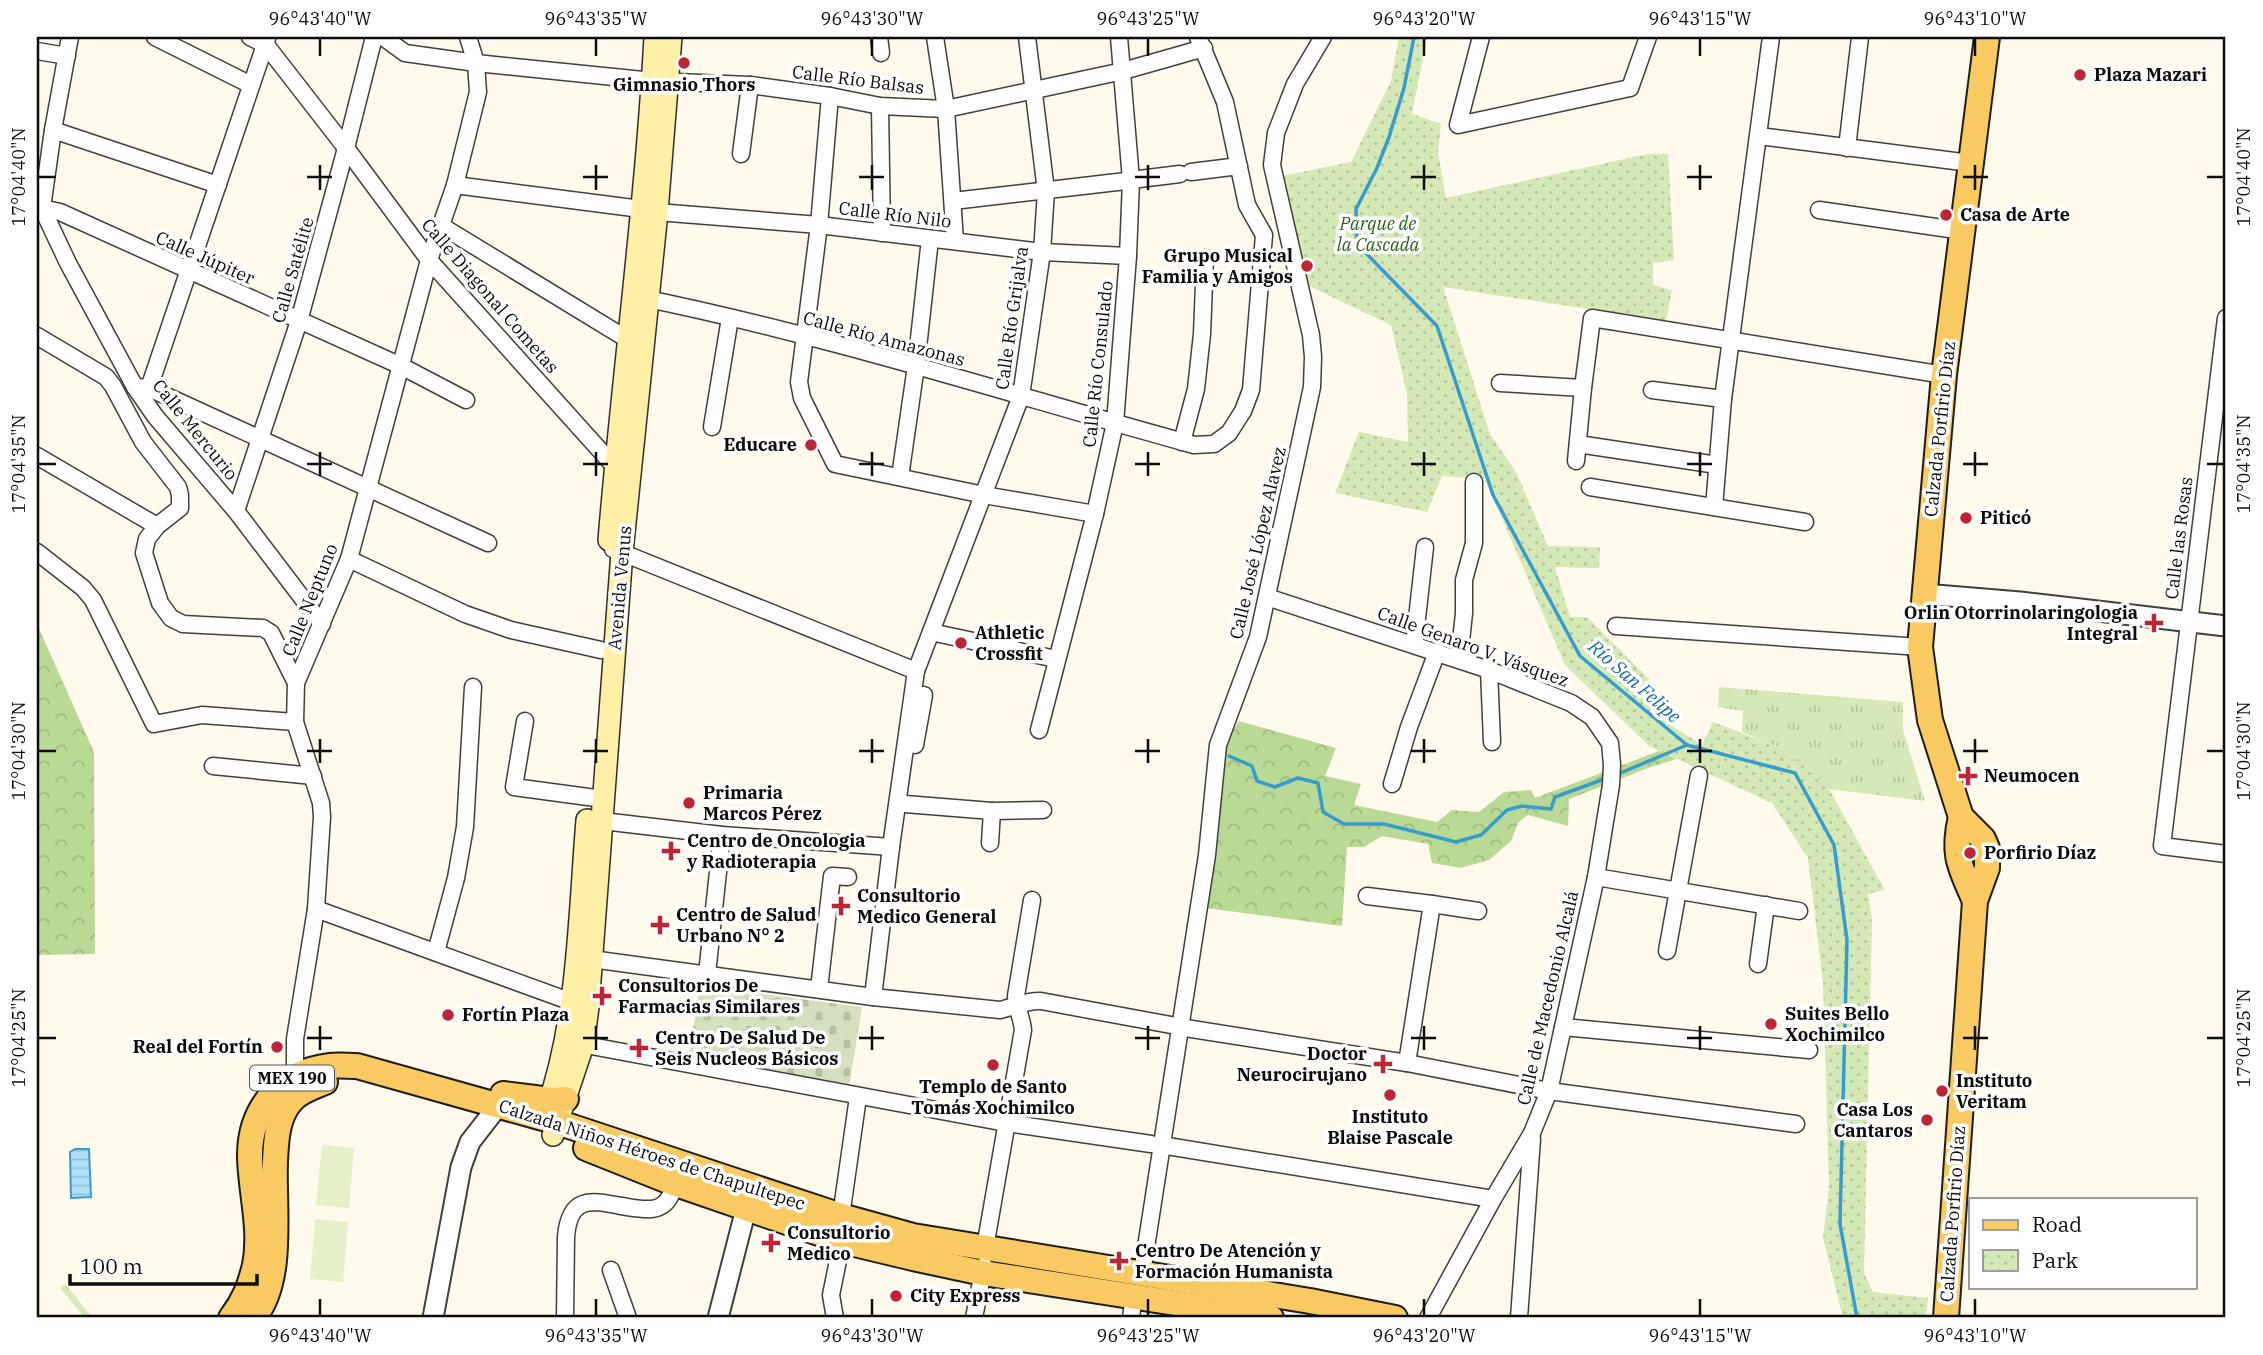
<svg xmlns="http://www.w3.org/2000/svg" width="2263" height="1355" font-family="'IBM Plex Serif',serif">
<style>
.grass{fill:url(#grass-tufts)}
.forest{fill:url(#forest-crowns)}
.cemetery{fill:url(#cemetery-stones)}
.park{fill:url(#park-dots)}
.pitch{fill:#e5f0c8}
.water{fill:url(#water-rules);stroke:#379ccd;stroke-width:2}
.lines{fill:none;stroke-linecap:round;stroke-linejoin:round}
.stream{stroke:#379ccd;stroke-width:3.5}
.minor-casing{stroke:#3f3f3f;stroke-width:19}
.tertiary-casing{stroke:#3f3f3f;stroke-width:23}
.secondary-casing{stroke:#2e2e2e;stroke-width:24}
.primary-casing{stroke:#1d1d1d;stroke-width:28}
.minor{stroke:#fff;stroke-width:16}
.tertiary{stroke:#fff;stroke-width:19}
.secondary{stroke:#ffefa7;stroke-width:21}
.primary{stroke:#f9ca62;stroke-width:24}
.ticks{fill:none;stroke:#0c0c0c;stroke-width:2.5}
.poi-dot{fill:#bd2436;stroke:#fff;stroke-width:2.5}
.labels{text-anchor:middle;stroke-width:7;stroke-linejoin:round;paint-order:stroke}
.shield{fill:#fff;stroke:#555;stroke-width:2}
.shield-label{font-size:16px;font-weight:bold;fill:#0c0c0c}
.poi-label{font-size:18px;font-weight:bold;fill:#0c0c0c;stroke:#fff;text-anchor:start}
.street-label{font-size:18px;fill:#0c0c0c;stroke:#fff}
.park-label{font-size:18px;font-style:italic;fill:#30641d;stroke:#fff}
.water-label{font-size:19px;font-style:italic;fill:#166c9e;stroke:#fff}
.neatline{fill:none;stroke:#0c0c0c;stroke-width:2.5}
.ticks-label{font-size:18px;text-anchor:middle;fill:#0c0c0c}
</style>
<defs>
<pattern id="grass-tufts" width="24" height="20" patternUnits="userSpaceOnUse" patternTransform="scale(1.75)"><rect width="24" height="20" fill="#d4e9b6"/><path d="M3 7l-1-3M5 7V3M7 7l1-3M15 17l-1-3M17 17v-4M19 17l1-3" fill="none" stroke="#b5c79b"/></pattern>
<pattern id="forest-crowns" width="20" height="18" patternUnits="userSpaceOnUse" patternTransform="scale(1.75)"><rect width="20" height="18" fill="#b9da95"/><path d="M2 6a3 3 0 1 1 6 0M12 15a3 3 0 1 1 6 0" fill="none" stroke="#9eba7f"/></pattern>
<pattern id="cemetery-stones" width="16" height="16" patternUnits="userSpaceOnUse" patternTransform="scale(1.75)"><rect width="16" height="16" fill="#d7e0be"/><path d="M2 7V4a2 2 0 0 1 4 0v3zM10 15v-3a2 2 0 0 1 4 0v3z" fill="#b7bfa2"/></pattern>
<pattern id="park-dots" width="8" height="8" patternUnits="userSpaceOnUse" patternTransform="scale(1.75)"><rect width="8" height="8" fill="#d4e9b6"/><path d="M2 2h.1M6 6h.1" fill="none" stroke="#b5c79b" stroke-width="1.8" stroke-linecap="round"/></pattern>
<pattern id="water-rules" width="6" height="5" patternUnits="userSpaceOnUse" patternTransform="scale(1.75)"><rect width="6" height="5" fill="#b1e1f6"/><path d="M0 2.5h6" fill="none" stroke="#97c0d2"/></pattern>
</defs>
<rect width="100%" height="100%" fill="#fffaec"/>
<!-- grass -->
<g class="grass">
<polygon points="1719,687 1903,702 1903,730 1925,801 1829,789 1808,768 1778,747 1742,732 1743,711 1718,707"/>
<polygon points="65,1284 93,1318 85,1318 60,1288"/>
</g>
<!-- forest -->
<g class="forest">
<polygon points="37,624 94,752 95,954 37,955"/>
<polygon points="1239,721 1336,748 1325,776 1361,784 1354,805 1437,822 1452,810 1479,812 1504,792 1531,790 1535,798 1659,751 1676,759 1648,768 1569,799 1568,826 1528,815 1518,823 1511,841 1489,860 1461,868 1432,863 1428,844 1382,836 1364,847 1347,847 1342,926 1206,908 1219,753"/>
</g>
<!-- cemetery -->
<polygon class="cemetery" points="700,986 862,1007 849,1086 688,1060"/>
<!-- park -->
<polygon class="park" points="1399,37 1427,37 1412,114 1441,124 1438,152 1446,198 1647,154 1668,154 1674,260 1653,263 1653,285 1672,290 1666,321 1443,287 1490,434 1516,472 1548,546 1600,547 1599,568 1555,567 1570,617 1587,617 1650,680 1643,692 1656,698 1650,712 1702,745 1713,722 1778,747 1808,768 1829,789 1885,890 1868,894 1872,919 1864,1273 1873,1292 1928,1298 1926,1318 1843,1318 1823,1238 1829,1187 1823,983 1808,858 1772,803 1649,746 1565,665 1485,479 1442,476 1427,512 1335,493 1359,432 1408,442 1407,394 1391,325 1307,285 1282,176 1351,162 1391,81"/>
<!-- pitch -->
<g class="pitch">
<polygon points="322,1145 354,1148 349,1208 316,1205"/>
<polygon points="315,1219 348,1222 343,1282 310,1279"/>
</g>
<!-- water -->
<polygon class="water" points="75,1149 89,1149 91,1197 71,1198 70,1152"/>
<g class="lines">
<!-- stream -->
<g class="stream">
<polyline points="1414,37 1404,88 1389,137 1377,168 1356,209 1357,244 1437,326 1493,495 1580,656 1687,745 1795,773 1834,845 1847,940 1840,1224 1857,1318"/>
<polyline points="1229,756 1252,766 1257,781 1275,787 1298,778 1318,783 1323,812 1344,824 1384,824 1456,842 1481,835 1507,810 1522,806 1551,809 1555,797 1607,778"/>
<polyline points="1618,774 1687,745"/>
</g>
<defs>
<g id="minor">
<polyline points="155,37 251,85"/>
<polyline points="250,37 266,45 346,148 429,260 615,467"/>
<polyline points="383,37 405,53 476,63 653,81 750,85 830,96 880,106 946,109 1123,71 1204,48"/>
<polyline points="879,37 881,53"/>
<polyline points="935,37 946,109 955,241"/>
<polyline points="1481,37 1458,125 1630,88 1648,37"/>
<polyline points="37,51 67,56"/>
<polyline points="830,96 819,225 799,382 802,398 835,464 984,495 1095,514"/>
<polyline points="880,106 882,233"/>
<polyline points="53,130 218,185"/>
<polyline points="1759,136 1970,163"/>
<polyline points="1847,148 1860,37"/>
<polyline points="741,154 750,85"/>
<polyline points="1191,172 1239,166"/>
<polyline points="1131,180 1180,174"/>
<polyline points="455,185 641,209"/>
<polyline points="953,201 1126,181"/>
<polyline points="37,207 60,212 401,366 466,400"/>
<polyline points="42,208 68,263 135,387 155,416 236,511 322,624"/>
<polyline points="42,208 53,130 70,37"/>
<polyline points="1819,210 1963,231"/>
<polyline points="657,212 819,225 1042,252 1128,256"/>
<polyline points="440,225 635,344"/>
<path d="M 638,297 C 826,335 1009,394 1194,445 L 1214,444 L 1229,433 L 1243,411 L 1251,390 L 1264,235 L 1247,205 L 1225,102 L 1198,37"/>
<polyline points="2226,318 2162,846 2226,854"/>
<polyline points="37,336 106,377 113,386 143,442 178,487 180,495 180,508 157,526 147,539 144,553 160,603 171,618 183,624 263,628 271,633 296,683"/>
<polyline points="1500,383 1583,388"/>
<polyline points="135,387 149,388 488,543"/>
<polyline points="149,388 267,39"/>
<polyline points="1652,390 1723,399"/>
<polyline points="712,427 730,318"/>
<polyline points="1182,442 1196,389 1202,334 1205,258"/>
<polyline points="1578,444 1717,465"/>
<polyline points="37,456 157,526"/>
<polyline points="1576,461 1583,388 1592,318 1944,375"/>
<polyline points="900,477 916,366 930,239"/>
<polyline points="1590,487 1805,522"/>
<polyline points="1714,507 1723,399 1771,37"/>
<polyline points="236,511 299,321 346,148 374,37"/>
<polyline points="613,549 916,671"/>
<polyline points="37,552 83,588 93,600 154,724 202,715 295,722"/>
<polyline points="349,559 465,614 511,630 601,650"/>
<polyline points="1267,597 1489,670 1571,703 1592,717 1610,743 1612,765 1611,785 1596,877 1549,1091 1532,1133 1493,1199 1428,1318"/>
<polyline points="1616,626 1920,647"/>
<polyline points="931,632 1056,659"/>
<polyline points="1414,645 1425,547"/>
<polyline points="1459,660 1464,613 1464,580 1474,543 1474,482"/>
<polyline points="1489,670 1492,742"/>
<polyline points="525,721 514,787 603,799"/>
<polyline points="1039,730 1095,514 1115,423 1128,256 1131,180 1119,37"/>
<polyline points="915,745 924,695"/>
<polyline points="213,766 313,776"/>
<polyline points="1392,784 1409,727 1437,652"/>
<polyline points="905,804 992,811 990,843"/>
<polyline points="992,811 1043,810"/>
<polyline points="594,820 722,835 891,847"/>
<polyline points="1596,877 1799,911"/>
<polyline points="1367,896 1432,904 1407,1063"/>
<polyline points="1432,904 1478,911"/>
<polyline points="316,909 580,1005"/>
<polyline points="1667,951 1699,775"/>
<polyline points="436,952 456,878 465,827 473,687"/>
<path d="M 591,959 L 873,997 L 1000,1010 C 1014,1007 1026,1000 1041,1001 L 1171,1025"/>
<polyline points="1758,964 1766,905"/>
<polyline points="707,974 722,835"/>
<polyline points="819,989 832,876 848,877"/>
<polyline points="873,997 891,847 916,671 1021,396 1042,252 1046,191 1027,37"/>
<polyline points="1179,1027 1407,1063 1549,1091 1796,1124"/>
<polyline points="1563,1027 1809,1050"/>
<polyline points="575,1043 1006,1123 1151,1144"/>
<polyline points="295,1076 295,1039 316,909 322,817 321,803 295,722 296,683 349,559 429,260 455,185 478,92 476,63 468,37"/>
<polyline points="1161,1145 1493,1199"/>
<polyline points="841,1216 858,1097"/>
<path d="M 987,1236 L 1023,1030 C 1022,1018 1016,1008 1016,996 L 1032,900"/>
<polyline points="611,1270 628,1318"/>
<polyline points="1142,1273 1207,855 1218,745 1258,637 1312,387 1313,357 1311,335 1272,165 1276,133 1295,84 1323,37"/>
<path d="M 565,1318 L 566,1237 C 570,1189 598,1203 634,1208 C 643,1209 653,1211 661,1206 C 669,1202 672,1192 676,1184"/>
<polyline points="835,1318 831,1295 842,1241"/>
<polyline points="974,1318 984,1266"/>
<polyline points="1131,1318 1134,1295"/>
<polyline points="1519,1318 1532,1139"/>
</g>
<g id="tertiary">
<polyline points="1924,594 2020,602 2226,626"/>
<polyline points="433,1318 461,1167 470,1142 498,1106"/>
<polyline points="718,1318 749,1197"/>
</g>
<g id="secondary">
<path d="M 609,540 C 623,372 646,205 655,37"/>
<path d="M 547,1109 C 579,1017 579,916 587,820"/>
<polyline points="553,1135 583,1045 588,1007 622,552 657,212 671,37"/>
</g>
<g id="primary">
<path d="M 1961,817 C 1952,855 1960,867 1975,901"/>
<polyline points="503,1094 551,1100 566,1099"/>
<polyline points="586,1148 676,1184 842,1241 913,1258 983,1273 1271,1318"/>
<path d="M 231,1318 C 244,1301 250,1286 255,1265 C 262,1230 251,1193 250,1158 C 249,1108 281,1072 330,1066 C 338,1065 348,1066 357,1066 L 557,1122 L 841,1216 L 913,1236 L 1310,1301 L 1395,1318"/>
<path d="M 253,1318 C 285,1282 273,1207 275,1161 C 276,1140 277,1116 292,1100 C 301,1090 314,1087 325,1082"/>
<polyline points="1946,1318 1975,901 1987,868 1987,848 1983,839 1961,817 1930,720 1920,647 1944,375 1987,37"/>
</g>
</defs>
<!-- minor casing -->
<use href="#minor" class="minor-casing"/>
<!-- tertiary casing -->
<use href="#tertiary" class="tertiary-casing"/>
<!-- secondary casing -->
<use href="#secondary" class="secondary-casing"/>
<!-- primary casing -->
<use href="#primary" class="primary-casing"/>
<!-- minor -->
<use href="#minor" class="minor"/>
<!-- tertiary -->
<use href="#tertiary" class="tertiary"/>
<!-- secondary -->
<use href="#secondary" class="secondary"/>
<!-- primary -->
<use href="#primary" class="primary"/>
</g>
<!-- ticks -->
<path class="ticks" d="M 320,38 L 320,56M 596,38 L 596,56M 872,38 L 872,56M 1148,38 L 1148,56M 1424,38 L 1424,56M 1700,38 L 1700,56M 1975,38 L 1975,56M 320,165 L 320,190M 596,165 L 596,190M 872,165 L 872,190M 1148,165 L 1148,190M 1424,165 L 1424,190M 1700,165 L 1700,190M 1975,165 L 1975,190M 38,177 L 56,177M 307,177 L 332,177M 583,177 L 608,177M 859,177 L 884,177M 1135,177 L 1160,177M 1411,177 L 1436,177M 1687,177 L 1712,177M 1963,177 L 1988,177M 2207,177 L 2224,177M 320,452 L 320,476M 596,452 L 596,476M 872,452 L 872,476M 1148,452 L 1148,476M 1424,452 L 1424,476M 1700,452 L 1700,476M 1975,452 L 1975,476M 38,464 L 56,464M 307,464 L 332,464M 583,464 L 608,464M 859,464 L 884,464M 1135,464 L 1160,464M 1411,464 L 1436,464M 1687,464 L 1712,464M 1963,464 L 1988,464M 2207,464 L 2224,464M 320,739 L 320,763M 596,739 L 596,763M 872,739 L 872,763M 1148,739 L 1148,763M 1424,739 L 1424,763M 1700,739 L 1700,763M 1975,739 L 1975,763M 38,751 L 56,751M 307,751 L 332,751M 583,751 L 608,751M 859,751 L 884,751M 1135,751 L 1160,751M 1411,751 L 1436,751M 1687,751 L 1712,751M 1963,751 L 1988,751M 2207,751 L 2224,751M 320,1026 L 320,1050M 596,1026 L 596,1050M 872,1026 L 872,1050M 1148,1026 L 1148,1050M 1424,1026 L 1424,1050M 1700,1026 L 1700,1050M 1975,1026 L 1975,1050M 38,1038 L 56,1038M 307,1038 L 332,1038M 583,1038 L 608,1038M 859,1038 L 884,1038M 1135,1038 L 1160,1038M 1411,1038 L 1436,1038M 1687,1038 L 1712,1038M 1963,1038 L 1988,1038M 2207,1038 L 2224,1038M 320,1299 L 320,1316M 596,1299 L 596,1316M 872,1299 L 872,1316M 1148,1299 L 1148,1316M 1424,1299 L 1424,1316M 1700,1299 L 1700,1316M 1975,1299 L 1975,1316"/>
<!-- markers -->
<g class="poi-dot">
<circle cx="684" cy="63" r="7"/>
<circle cx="2080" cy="75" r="7"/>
<circle cx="1946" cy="215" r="7"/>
<circle cx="1307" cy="266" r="7"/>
<circle cx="811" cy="445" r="7"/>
<circle cx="1966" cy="518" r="7"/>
<path d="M2150.5 612.5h7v7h7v7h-7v7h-7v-7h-7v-7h7z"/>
<circle cx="961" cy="643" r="7"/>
<path d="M1964.5 765.5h7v7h7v7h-7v7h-7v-7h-7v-7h7z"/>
<circle cx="689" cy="803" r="7"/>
<path d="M667.5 840.5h7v7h7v7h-7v7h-7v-7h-7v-7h7z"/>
<circle cx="1970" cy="853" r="7"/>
<path d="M837.5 895.5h7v7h7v7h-7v7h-7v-7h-7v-7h7z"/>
<path d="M656.5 914.5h7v7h7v7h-7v7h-7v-7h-7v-7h7z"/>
<path d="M598.5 985.5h7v7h7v7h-7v7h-7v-7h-7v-7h7z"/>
<circle cx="448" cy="1015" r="7"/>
<circle cx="1771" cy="1024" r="7"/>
<circle cx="277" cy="1047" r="7"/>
<path d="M635.5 1037.5h7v7h7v7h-7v7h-7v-7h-7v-7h7z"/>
<path d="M1379.5 1053.5h7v7h7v7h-7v7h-7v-7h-7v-7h7z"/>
<circle cx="993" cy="1065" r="7"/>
<circle cx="1942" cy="1091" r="7"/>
<circle cx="1390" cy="1095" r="7"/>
<circle cx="1927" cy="1120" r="7"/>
<path d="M767.5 1232.5h7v7h7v7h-7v7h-7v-7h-7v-7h7z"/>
<path d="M1115.5 1250.5h7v7h7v7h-7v7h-7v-7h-7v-7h7z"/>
<circle cx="896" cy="1296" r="7"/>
</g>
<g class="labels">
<!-- shield labels -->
<rect class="shield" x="250" y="1065.5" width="84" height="25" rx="5"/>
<g class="shield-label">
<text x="292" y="1084">MEX 190</text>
</g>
<!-- poi labels -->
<g class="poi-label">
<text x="2094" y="81">Plaza Mazari</text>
<text x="684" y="91" text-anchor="middle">Gimnasio Thors</text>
<text x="1960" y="221">Casa de Arte</text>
<text x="1293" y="262" text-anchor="end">Grupo Musical<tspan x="1293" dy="21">Familia y Amigos</tspan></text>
<text x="797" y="451" text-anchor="end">Educare</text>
<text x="1980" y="524">Piticó</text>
<text x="2138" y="619" text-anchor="end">Orlin Otorrinolaringologia<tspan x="2138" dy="21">Integral</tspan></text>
<text x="975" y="639">Athletic<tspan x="975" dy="21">Crossfit</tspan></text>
<text x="1984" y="782">Neumocen</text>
<text x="703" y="799">Primaria<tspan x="703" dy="21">Marcos Pérez</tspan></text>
<text x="687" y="847">Centro de Oncologia<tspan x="687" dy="21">y Radioterapia</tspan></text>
<text x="1984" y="859">Porfirio Díaz</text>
<text x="857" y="902">Consultorio<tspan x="857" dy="21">Medico General</tspan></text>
<text x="676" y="921">Centro de Salud<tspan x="676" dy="21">Urbano N° 2</tspan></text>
<text x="618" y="992">Consultorios De<tspan x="618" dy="21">Farmacias Similares</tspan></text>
<text x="1785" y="1020">Suites Bello<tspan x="1785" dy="21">Xochimilco</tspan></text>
<text x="462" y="1021">Fortín Plaza</text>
<text x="655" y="1044">Centro De Salud De<tspan x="655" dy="21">Seis Nucleos Básicos</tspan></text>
<text x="263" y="1053" text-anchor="end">Real del Fortín</text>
<text x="1367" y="1060" text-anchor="end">Doctor<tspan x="1367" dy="21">Neurocirujano</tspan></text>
<text x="1956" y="1087">Instituto<tspan x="1956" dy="21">Veritam</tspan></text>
<text x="993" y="1093" text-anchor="middle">Templo de Santo<tspan x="993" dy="21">Tomás Xochimilco</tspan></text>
<text x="1913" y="1116" text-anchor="end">Casa Los<tspan x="1913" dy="21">Cantaros</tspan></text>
<text x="1390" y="1123" text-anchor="middle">Instituto<tspan x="1390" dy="21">Blaise Pascale</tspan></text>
<text x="787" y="1239">Consultorio<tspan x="787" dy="21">Medico</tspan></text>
<text x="1135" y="1257">Centro De Atención y<tspan x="1135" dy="21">Formación Humanista</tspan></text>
<text x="910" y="1302">City Express</text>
</g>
<!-- street labels -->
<g class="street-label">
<text transform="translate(858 80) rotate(7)" y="6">Calle Río Balsas</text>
<text transform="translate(895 215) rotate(7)" y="6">Calle Río Nilo</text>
<text transform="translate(205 258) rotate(24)" y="6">Calle Júpiter</text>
<text transform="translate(293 270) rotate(-74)" y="6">Calle Satélite</text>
<text transform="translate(490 296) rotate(49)" y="6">Calle Diagonal Cometas</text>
<text transform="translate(1012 318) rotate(-82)" y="6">Calle Río Grijalva</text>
<text transform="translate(884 339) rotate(15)" y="6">Calle Río Amazonas</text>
<text transform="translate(1098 364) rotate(-84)" y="6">Calle Río Consulado</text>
<text transform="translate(1940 429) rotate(-84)" y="6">Calzada Porfirio Díaz</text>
<text transform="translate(195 430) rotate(51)" y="6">Calle Mercurio</text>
<text transform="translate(2179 538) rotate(-83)" y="6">Calle las Rosas</text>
<text transform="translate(1258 543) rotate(-77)" y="6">Calle José López Alavez</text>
<text transform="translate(620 588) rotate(-85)" y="6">Avenida Venus</text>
<text transform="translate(310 600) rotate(-68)" y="6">Calle Neptuno</text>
<text transform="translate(1473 647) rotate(20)" y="6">Calle Genaro V. Vásquez</text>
<text transform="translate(1548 998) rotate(-77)" y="6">Calle de Macedonio Alcalá</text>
<text transform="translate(652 1155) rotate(18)" y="6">Calzada Niños Héroes de Chapultepec</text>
<text transform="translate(1953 1214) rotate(-86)" y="6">Calzada Porfirio Díaz</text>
</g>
<!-- park labels -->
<g class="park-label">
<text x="1378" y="230">Parque de<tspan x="1378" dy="21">la Cascada</tspan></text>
</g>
<!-- water labels -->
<g class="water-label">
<text transform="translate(1635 681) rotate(41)" y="7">Río San Felipe</text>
</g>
</g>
<!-- border -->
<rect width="2263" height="1355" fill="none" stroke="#ffffff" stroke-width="77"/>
<!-- legend -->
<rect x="1969" y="1198" width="228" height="91" fill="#ffffff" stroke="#9e9e9e" stroke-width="2"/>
<rect x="1983" y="1220" width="35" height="10" fill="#f9ca62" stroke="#9e9e9e" stroke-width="2"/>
<text x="2032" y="1232" font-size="21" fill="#0c0c0c">Road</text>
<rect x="1983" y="1250" width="35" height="21" fill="url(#park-dots)" stroke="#9e9e9e" stroke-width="2"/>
<text x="2032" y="1268" font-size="21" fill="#0c0c0c">Park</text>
<!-- scale -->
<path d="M70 1274v10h187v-10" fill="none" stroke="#0c0c0c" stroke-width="3.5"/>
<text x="80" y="1274" font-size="21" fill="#0c0c0c" stroke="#ffffff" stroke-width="5" paint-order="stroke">100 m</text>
<rect x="38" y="38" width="2186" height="1278" class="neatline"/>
<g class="ticks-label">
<text x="320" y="25">96°43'40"W</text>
<text x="596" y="25">96°43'35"W</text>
<text x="872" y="25">96°43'30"W</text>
<text x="1148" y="25">96°43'25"W</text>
<text x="1424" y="25">96°43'20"W</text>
<text x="1700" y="25">96°43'15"W</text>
<text x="1975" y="25">96°43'10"W</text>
<text transform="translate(19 177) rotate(-90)" y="6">17°04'40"N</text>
<text transform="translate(2244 177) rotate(-90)" y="6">17°04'40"N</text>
<text transform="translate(19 464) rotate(-90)" y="6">17°04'35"N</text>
<text transform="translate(2244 464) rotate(-90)" y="6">17°04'35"N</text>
<text transform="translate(19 751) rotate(-90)" y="6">17°04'30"N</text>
<text transform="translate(2244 751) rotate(-90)" y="6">17°04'30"N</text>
<text transform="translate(19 1038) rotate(-90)" y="6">17°04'25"N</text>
<text transform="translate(2244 1038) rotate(-90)" y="6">17°04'25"N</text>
<text x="320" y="1342">96°43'40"W</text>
<text x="596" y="1342">96°43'35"W</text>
<text x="872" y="1342">96°43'30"W</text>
<text x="1148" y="1342">96°43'25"W</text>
<text x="1424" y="1342">96°43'20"W</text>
<text x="1700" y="1342">96°43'15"W</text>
<text x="1975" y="1342">96°43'10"W</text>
</g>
</svg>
